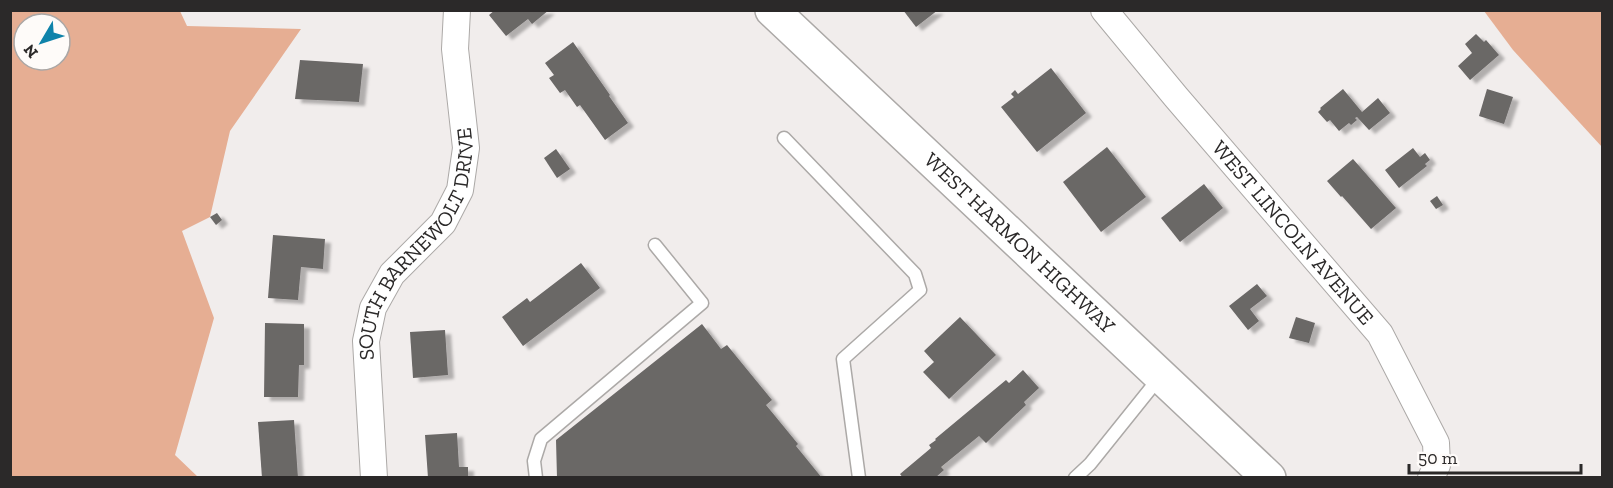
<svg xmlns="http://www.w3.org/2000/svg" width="1613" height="488" font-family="'Zilla Slab',serif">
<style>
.green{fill:#e6ae93;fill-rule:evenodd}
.building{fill:#6a6766;filter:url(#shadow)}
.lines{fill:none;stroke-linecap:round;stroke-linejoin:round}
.service-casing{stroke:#aca9a7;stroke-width:15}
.minor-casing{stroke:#aca9a7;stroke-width:28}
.secondary-casing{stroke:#aca9a7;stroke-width:36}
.service{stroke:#fff;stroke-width:12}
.minor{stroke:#fff;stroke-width:26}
.secondary{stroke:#fff;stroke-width:33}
.labels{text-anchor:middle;stroke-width:6;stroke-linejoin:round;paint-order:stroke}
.street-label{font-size:21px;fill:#2b2929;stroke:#fefbf9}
</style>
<defs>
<filter id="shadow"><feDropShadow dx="6" dy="4" stdDeviation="1.5" flood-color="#0004"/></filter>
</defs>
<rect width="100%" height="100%" fill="#f1edec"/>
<!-- green -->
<g class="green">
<path d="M 10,11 L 180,11 L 187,26 L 301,29 L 230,131 L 210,217 L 182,231 L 214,318 L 175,455 L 198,477 L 11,477 ZM 24,24 L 60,24 L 60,60 L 24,60 Z"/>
<polygon points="1484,11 1602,11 1602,147 1513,50"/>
</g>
<!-- building -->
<g class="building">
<polygon points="495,10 549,10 532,24 528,19 506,36 489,15"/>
<polygon points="903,10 938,10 916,27"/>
<polygon points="1476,34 1484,42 1486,40 1499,55 1470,80 1458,66 1472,53 1465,44"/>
<polygon points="573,42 610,95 609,96 628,123 605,140 580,105 577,107 565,90 560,93 549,78 554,75 545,63"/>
<polygon points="300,60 363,64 359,102 295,99"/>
<polygon points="1051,68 1086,113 1037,152 1001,107 1014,97 1011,94 1015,90 1018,94"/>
<polygon points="1343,89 1362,112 1378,98 1390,113 1369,130 1357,117 1355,118 1357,120 1351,125 1349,123 1339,131 1330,120 1327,122 1318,112 1321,109 1320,108"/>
<polygon points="1487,89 1513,97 1504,124 1479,116"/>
<polygon points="1107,147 1146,197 1101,232 1063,182"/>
<polygon points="1413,148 1420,157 1425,153 1430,160 1425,164 1427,166 1399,188 1385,170"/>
<polygon points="556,149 570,169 557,178 544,158"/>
<polygon points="1353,159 1396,208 1371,229 1342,196 1341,197 1327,181"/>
<polygon points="1204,184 1223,208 1180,242 1161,218"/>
<polygon points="1437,196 1443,205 1436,209 1430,201"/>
<polygon points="217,213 222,220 216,225 210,217"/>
<polygon points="273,235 325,239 323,269 301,267 298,300 268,298"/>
<polygon points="581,263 600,288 523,346 502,317 527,298 530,302"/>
<polygon points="1257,284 1267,296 1250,309 1259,321 1248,330 1229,306"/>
<polygon points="960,317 996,355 949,399 923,372 934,362 924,351"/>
<polygon points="1296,317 1315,323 1309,343 1289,338"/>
<polygon points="265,323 304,324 304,365 299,365 298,397 264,397"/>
<polygon points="702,324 721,349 727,345 772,400 766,405 798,444 796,446 822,478 557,478 556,440"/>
<polygon points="445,330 448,375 413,378 410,332"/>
<polygon points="1023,370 1039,388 1024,402 1026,405 986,443 979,436 941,467 944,470 935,478 903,478 900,474 931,448 929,445 936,440 935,439 1006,380 1009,383"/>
<polygon points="294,420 298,478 262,478 258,422"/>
<polygon points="457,433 459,467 468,467 468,477 428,478 425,435"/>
</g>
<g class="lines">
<defs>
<g id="service">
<polyline points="784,138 915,274 920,290 843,359 859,478"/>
<polyline points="536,478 534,461 541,439 702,303 655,245"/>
<polyline points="1075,478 1090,464 1159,378"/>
</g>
<g id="minor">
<path id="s1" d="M 1104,10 L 1176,97 L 1380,334 L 1436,443 L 1437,465 L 1431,478"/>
<path id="s2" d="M 374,478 L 366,341 L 373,308 L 392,274 L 443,223 L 460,190 L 466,148 L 455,49 L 457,10"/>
</g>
<g id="secondary">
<path id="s3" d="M 772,10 L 1269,478"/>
</g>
</defs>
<!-- service casing -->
<use href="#service" class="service-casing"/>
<!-- minor casing -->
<use href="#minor" class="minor-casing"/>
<!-- secondary casing -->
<use href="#secondary" class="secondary-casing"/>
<!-- service -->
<use href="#service" class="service"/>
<!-- minor -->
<use href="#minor" class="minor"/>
<!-- secondary -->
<use href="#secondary" class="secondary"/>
</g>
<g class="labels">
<!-- street labels -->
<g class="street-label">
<text dy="7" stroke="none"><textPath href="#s1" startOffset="292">WEST LINCOLN AVENUE</textPath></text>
<text dy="7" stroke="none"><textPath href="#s2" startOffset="250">SOUTH BARNEWOLT DRIVE</textPath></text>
<text dy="7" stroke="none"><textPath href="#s3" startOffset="340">WEST HARMON HIGHWAY</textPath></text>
</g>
</g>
<!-- border -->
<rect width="1613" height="488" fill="none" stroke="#2b2929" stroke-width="24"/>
<!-- north arrow -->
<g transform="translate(42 42) rotate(231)"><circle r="28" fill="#fefbf9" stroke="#aaa7a6" stroke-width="1.5"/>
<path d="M0-4.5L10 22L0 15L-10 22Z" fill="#0f83aa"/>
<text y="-9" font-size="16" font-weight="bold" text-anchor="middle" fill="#2b2929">N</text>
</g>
<!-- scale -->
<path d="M1409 464v9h172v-9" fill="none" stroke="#2b2929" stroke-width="3"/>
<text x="1418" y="464" font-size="18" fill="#2b2929" stroke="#fefbf9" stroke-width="4.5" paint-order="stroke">50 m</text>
</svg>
